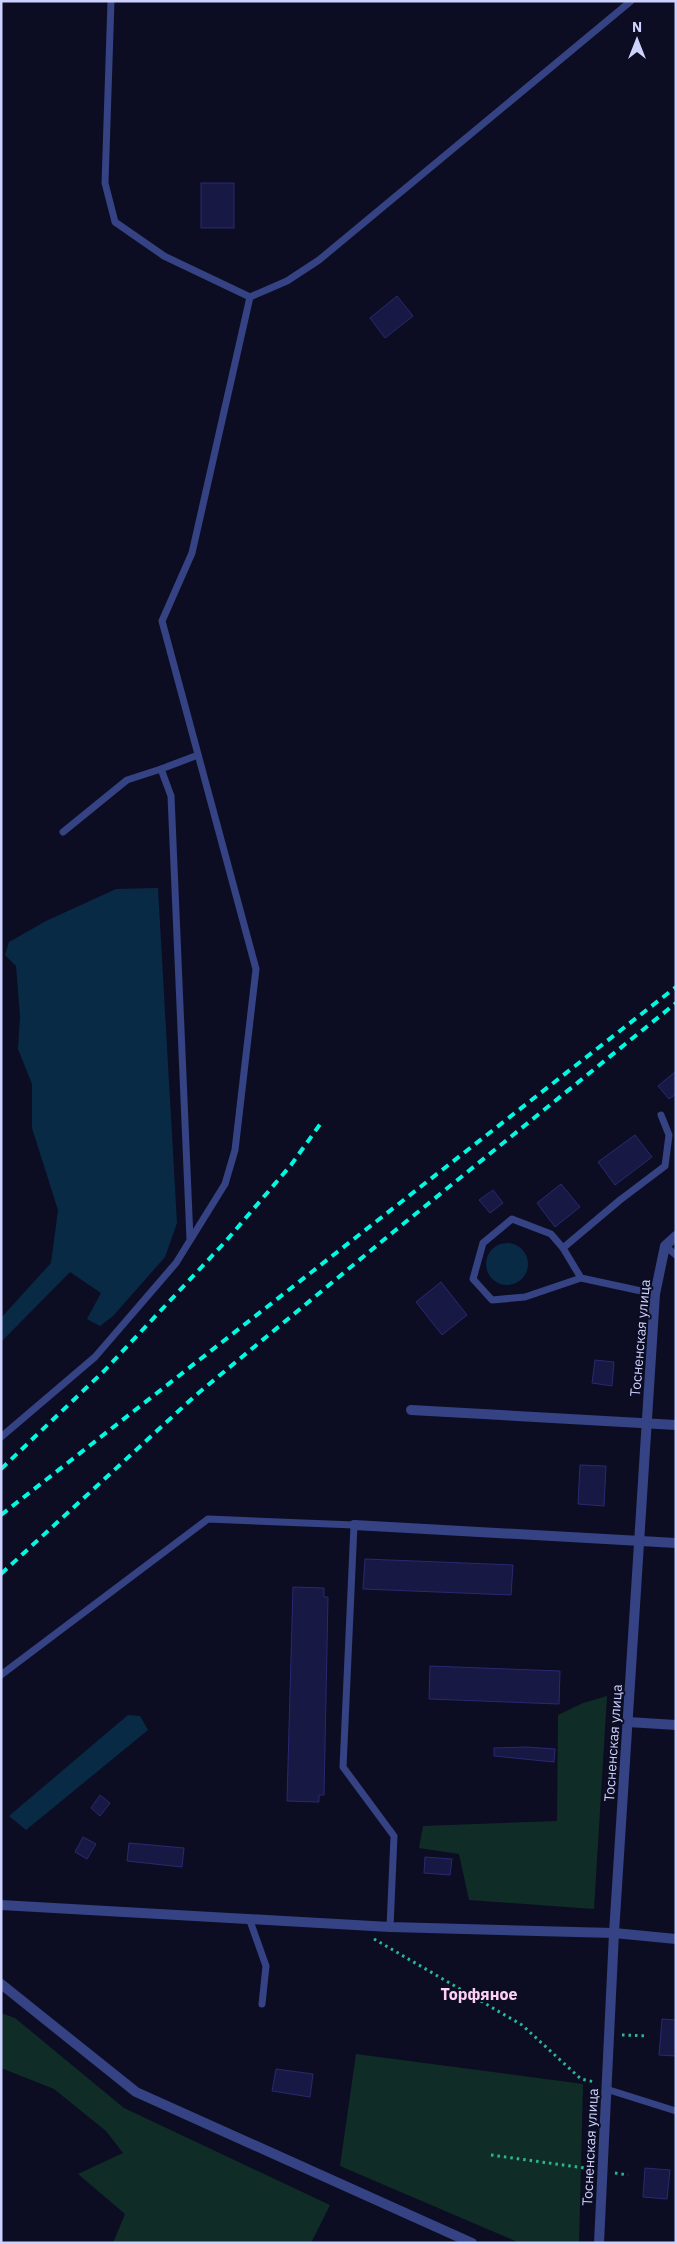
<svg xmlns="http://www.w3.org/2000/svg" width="677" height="2244" font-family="'IBM Plex Sans',sans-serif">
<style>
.green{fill:#0f2d26}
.water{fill:#092a45}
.building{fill:#181844;stroke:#292971}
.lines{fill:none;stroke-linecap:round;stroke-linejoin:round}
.path{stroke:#29b893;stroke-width:3;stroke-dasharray:2.5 4;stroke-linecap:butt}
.service{stroke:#354283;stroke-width:7}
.minor{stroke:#354283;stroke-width:10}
.tertiary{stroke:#354283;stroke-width:10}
.rail{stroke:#00f9e0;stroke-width:4;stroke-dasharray:8 6;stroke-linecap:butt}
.labels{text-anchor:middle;stroke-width:4;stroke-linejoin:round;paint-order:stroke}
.street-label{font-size:14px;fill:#ced2ff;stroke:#0c0d22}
.quarter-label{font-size:16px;font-weight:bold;fill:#ffd0f7;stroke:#0c0d22}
</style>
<rect width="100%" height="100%" fill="#0c0d22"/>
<!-- green -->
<g class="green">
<polygon points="607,1696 594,1909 469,1900 459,1854 419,1848 423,1826 557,1821 558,1715 583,1703"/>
<polygon points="1,2013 15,2018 124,2108 330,2205 311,2243 113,2243 125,2214 78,2174 123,2153 106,2131 54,2089 1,2068"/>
<polygon points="356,2054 583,2084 579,2243 520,2243 340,2166"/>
</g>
<!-- water -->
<g class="water">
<polygon points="158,888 177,1223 165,1257 113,1316 100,1326 87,1319 101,1293 70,1272 1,1342 1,1318 51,1263 58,1210 32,1128 32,1084 18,1049 20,1016 16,966 5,955 9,942 46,921 116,889"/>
<circle cx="507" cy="1264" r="21"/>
<polygon points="128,1715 140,1716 148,1730 26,1830 9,1816"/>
</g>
<!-- building -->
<g class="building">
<rect x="201" y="183" width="33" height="45"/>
<polygon points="397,296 413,316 385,338 370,318"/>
<polygon points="676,1071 676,1094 669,1099 658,1086"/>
<polygon points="635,1135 652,1157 615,1185 598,1162"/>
<polygon points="561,1184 580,1207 555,1227 537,1203"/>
<polygon points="493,1190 503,1203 490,1213 479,1200"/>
<polygon points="441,1282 467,1315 442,1335 416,1302"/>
<polygon points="595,1360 614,1362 612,1386 592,1383"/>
<polygon points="580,1465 606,1466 604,1506 578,1504"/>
<polygon points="365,1559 513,1565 511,1595 363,1589"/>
<polygon points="293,1587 324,1588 324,1597 328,1597 324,1795 319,1795 319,1802 287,1801"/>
<polygon points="430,1666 560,1671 559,1704 429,1699"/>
<polygon points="527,1747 555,1749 554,1762 494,1756 494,1748"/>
<polygon points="100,1795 110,1803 100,1816 91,1808"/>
<polygon points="83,1837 96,1844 87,1859 75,1852"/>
<polygon points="129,1843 184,1848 182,1867 127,1861"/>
<polygon points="425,1857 452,1859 450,1875 424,1873"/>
<polygon points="662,2019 676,2020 676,2056 659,2055"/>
<polygon points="276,2069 313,2074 310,2097 272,2091"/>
<polygon points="645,2168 670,2170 667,2199 643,2197"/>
</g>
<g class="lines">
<!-- path -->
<g class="path">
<polyline points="374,1939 522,2025 581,2079 595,2082"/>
<polyline points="622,2035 648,2036"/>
<polyline points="491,2155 592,2169"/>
<polyline points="615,2173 628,2175"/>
</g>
<!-- service -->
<g class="service">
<polyline points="111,1 105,183 115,222 164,256 250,297"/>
<polyline points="161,769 198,755"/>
<polyline points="63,832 127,780 161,769 171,796 190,1239"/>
<polyline points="665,1246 676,1255"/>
<polyline points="563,1248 620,1200 665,1166 669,1135 661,1115"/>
<polyline points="581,1278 563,1248 551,1234 512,1219 483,1243 473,1279 492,1300 525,1297 581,1278 655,1294"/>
<polyline points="1,1437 95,1357 176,1263 225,1184 235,1150 256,969 162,621 192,553 250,297 287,281 319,260 631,1"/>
<polyline points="1,1675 208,1519 354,1525 343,1767 394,1836 390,1927"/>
<polyline points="249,1918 266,1966 262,2004"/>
<polyline points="606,2089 676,2111"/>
</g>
<!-- minor -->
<g class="minor">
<polyline points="411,1410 676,1425"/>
<polyline points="354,1525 676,1543"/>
<polyline points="628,1722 676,1725"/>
<polyline points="1,1905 390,1927 614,1933 676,1939"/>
<polyline points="599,2243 614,1933 655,1294 665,1246 676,1236"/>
</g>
<!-- tertiary -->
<polyline class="tertiary" points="1,1984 136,2092 472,2243"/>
<!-- rail -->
<g class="rail">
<polyline points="1,1469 104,1371 226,1241 291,1165 321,1123"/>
<polyline points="1,1515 676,987"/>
<polyline points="1,1574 196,1395 392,1233 676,1003"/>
</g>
</g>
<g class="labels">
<!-- street labels -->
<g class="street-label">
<text transform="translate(640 1338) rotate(-85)" y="5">Тосненская улица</text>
<text transform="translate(613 1743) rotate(-86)" y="5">Тосненская улица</text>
<text transform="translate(590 2147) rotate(-87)" y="5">Тосненская улица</text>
</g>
<!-- quarter labels -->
<g class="quarter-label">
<text x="479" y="2000">Торфяное</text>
</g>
</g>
<!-- border -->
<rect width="677" height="2244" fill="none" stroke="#ced2ff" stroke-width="5"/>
<!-- north arrow -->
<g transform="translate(637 40)" stroke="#0c0d22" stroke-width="4" paint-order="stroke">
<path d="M0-4L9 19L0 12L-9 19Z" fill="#ced2ff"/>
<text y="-8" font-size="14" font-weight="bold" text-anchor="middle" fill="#ced2ff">N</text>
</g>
</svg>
